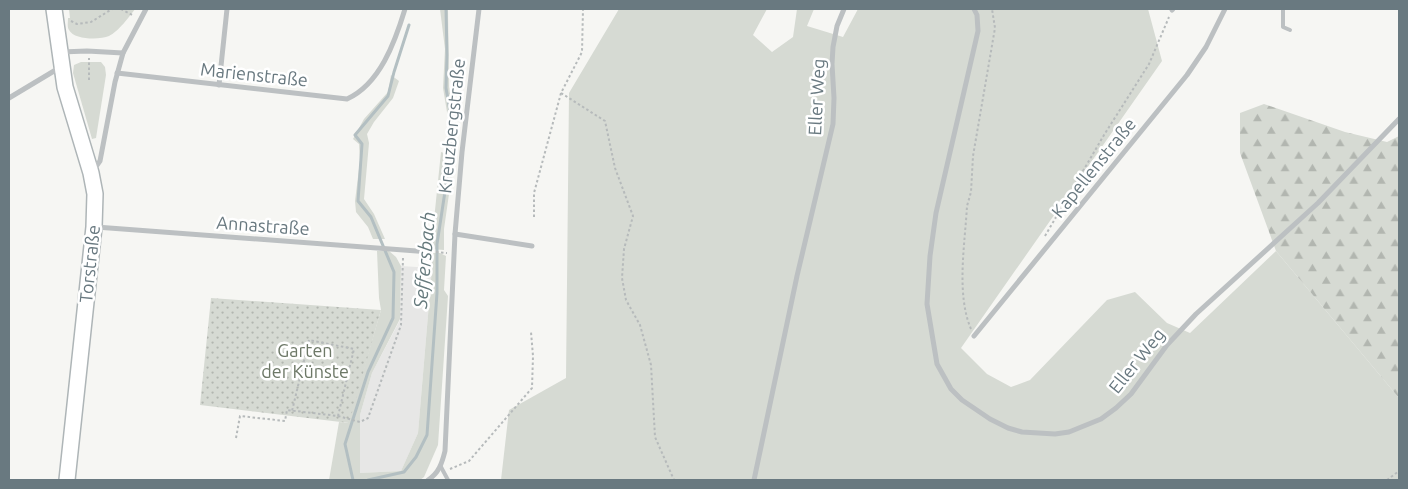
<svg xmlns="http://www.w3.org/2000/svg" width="1408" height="489" font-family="Ubuntu,sans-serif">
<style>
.built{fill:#e7e7e6}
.green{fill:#d6dad3}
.forest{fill:url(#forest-firs)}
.park{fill:url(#park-dots)}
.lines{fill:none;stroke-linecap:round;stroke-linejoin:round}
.stream{stroke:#b3bfc2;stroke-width:3}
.secondary-casing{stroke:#aeb5b7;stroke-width:18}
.path{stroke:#b6babb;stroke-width:2;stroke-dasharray:2.5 2.5;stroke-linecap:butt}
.lane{stroke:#bcc0c2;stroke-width:4}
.street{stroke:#bcc0c2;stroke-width:5}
.secondary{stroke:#fff;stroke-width:15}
.labels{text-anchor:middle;stroke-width:5;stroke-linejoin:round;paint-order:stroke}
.street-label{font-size:18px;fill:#697980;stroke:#fff}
.park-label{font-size:18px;fill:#6d7867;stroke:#fff}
.water-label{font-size:19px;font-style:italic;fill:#65797c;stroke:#fff}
</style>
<defs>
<pattern id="forest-firs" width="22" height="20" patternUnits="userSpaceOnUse" patternTransform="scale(1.25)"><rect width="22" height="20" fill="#d6dad3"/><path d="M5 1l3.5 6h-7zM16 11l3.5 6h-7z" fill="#b2b6b0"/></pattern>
<pattern id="park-dots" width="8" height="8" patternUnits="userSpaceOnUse" patternTransform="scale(1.25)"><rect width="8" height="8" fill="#d6dad3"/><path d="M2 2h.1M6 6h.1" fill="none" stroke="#b2b6b0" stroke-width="1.8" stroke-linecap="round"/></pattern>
</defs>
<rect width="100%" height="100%" fill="#f6f6f3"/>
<!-- built -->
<polygon class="built" points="401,266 432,268 418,433 401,471 360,473 360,415 372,373 400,320"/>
<!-- green -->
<g class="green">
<path d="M 69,9 L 135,9 C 130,16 118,32 109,36 C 100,40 74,40 69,30 C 67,27 68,22 68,18 L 70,18 Z"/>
<polygon points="440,9 448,9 449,87 456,117 455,152 444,229 444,250 431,249 441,152 444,153 447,145 448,118 443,88 445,49"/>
<polygon points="619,9 767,9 753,35 772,52 793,37 797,9 814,9 807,26 843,37 858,9 1148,9 1162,61 961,348 987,374 1011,387 1030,380 1107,300 1135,292 1167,323 1190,333 1276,251 1399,398 1399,480 501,480 509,410 566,378 569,93"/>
<polygon points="81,62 101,62 105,67 106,75 96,138 92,139 73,73 74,65"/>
<polygon points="391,75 399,81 393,98 374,122 367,134 369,143 364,199 374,214 385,239 373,239 368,227 356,212 355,201 360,161 359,144 353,139 364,119 388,92"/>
<polygon points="377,251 389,251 396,257 401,266 400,319 372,373 360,415 360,473 401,471 418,433 432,268 431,253 440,253 446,256 444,290 448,296 438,445 424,477 420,480 329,480 339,422 348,423 381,310 379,298"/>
</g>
<!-- forest -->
<polygon class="forest" points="1264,104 1345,132 1387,142 1399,136 1399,398 1276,251 1240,153 1240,113"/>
<!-- park -->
<polygon class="park" points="211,298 381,310 349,423 200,405"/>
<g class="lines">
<!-- stream -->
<g class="stream">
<polyline points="353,480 345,444 368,372 393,318 394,272 371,217 358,201 362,144 355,135 388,96 394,72 409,25"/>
<polyline points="368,480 404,472 416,457 427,435 437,293 437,244 451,152 452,123 446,88 447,55 446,9"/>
</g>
<defs>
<polyline id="secondary" points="54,9 65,87 91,173 95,194 94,227 67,480"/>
</defs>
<!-- secondary casing -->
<use href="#secondary" class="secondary-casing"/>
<!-- path -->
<g class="path">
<polyline points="121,9 134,16"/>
<polyline points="71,21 77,24 91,22 112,9"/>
<polyline points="89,80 89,58"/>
<polyline points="561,93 605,121 615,168 633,216 624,249 622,278 626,300 640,325 651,365 655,437 674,480"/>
<polyline points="534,217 534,193 561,93 582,52 583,9"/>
<polyline points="1045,236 1104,135 1149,64 1169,17"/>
<polyline points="436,252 447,253"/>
<path d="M 971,329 C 956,294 965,244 967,206 L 971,192 L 973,156 L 995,28 L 992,9"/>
<polyline points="338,416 360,422 368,418 401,325 403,258"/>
<polyline points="236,438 240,416 285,421 287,410 338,416 354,349 309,340 292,411"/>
<polyline points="450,469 469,461 532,388 533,356 531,332"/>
<polyline points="1387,480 1399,471"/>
</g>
<!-- lane -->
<g class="lane">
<polyline points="1283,9 1283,27 1290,30"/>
<polyline points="441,467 448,480"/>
</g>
<!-- street -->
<g class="street">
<polyline points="974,9 977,15 978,31 936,213 930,256 927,304 937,364 951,389 962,400 990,419 1008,428 1022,432 1055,434 1069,432 1101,419 1116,408 1131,394 1167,345 1196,314 1318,203 1399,119"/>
<polyline points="1172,10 1173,9"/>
<polyline points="61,52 87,51 123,53"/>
<path d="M 117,73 L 347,99 C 380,84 395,42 405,9"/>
<polyline points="219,85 227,9"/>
<polyline points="9,98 59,68"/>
<polyline points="92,172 100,161 115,82 123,53 146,9"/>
<polyline points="96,227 430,252"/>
<polyline points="455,234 532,246"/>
<polyline points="974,336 1187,75 1206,47 1225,9"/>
<path d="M 428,480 C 439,473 442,463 445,451 L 455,234 L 462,152 L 479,9"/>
<polyline points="754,480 797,276 833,124 834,98 832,64 833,47 837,26 844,9"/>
</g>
<!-- secondary -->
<use href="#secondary" class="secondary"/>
</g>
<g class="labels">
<!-- street labels -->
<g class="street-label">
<text transform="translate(254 75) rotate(6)" y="6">Marienstraße</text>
<text transform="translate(817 97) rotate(-87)" y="6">Eller Weg</text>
<text transform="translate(452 126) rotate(-84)" y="6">Kreuzbergstraße</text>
<text transform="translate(1094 168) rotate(-51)" y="6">Kapellenstraße</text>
<text transform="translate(263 226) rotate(4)" y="6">Annastraße</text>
<text transform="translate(90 264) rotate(-84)" y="6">Torstraße</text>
<text transform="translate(1137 361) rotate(-51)" y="6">Eller Weg</text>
</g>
<!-- park labels -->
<g class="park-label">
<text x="305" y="357">Garten<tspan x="305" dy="21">der Künste</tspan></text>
</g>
<!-- water labels -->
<g class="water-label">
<text transform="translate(424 260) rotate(-85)" y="7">Seffersbach</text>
</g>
</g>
<!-- border -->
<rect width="1408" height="489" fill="none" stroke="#697980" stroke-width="20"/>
</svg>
